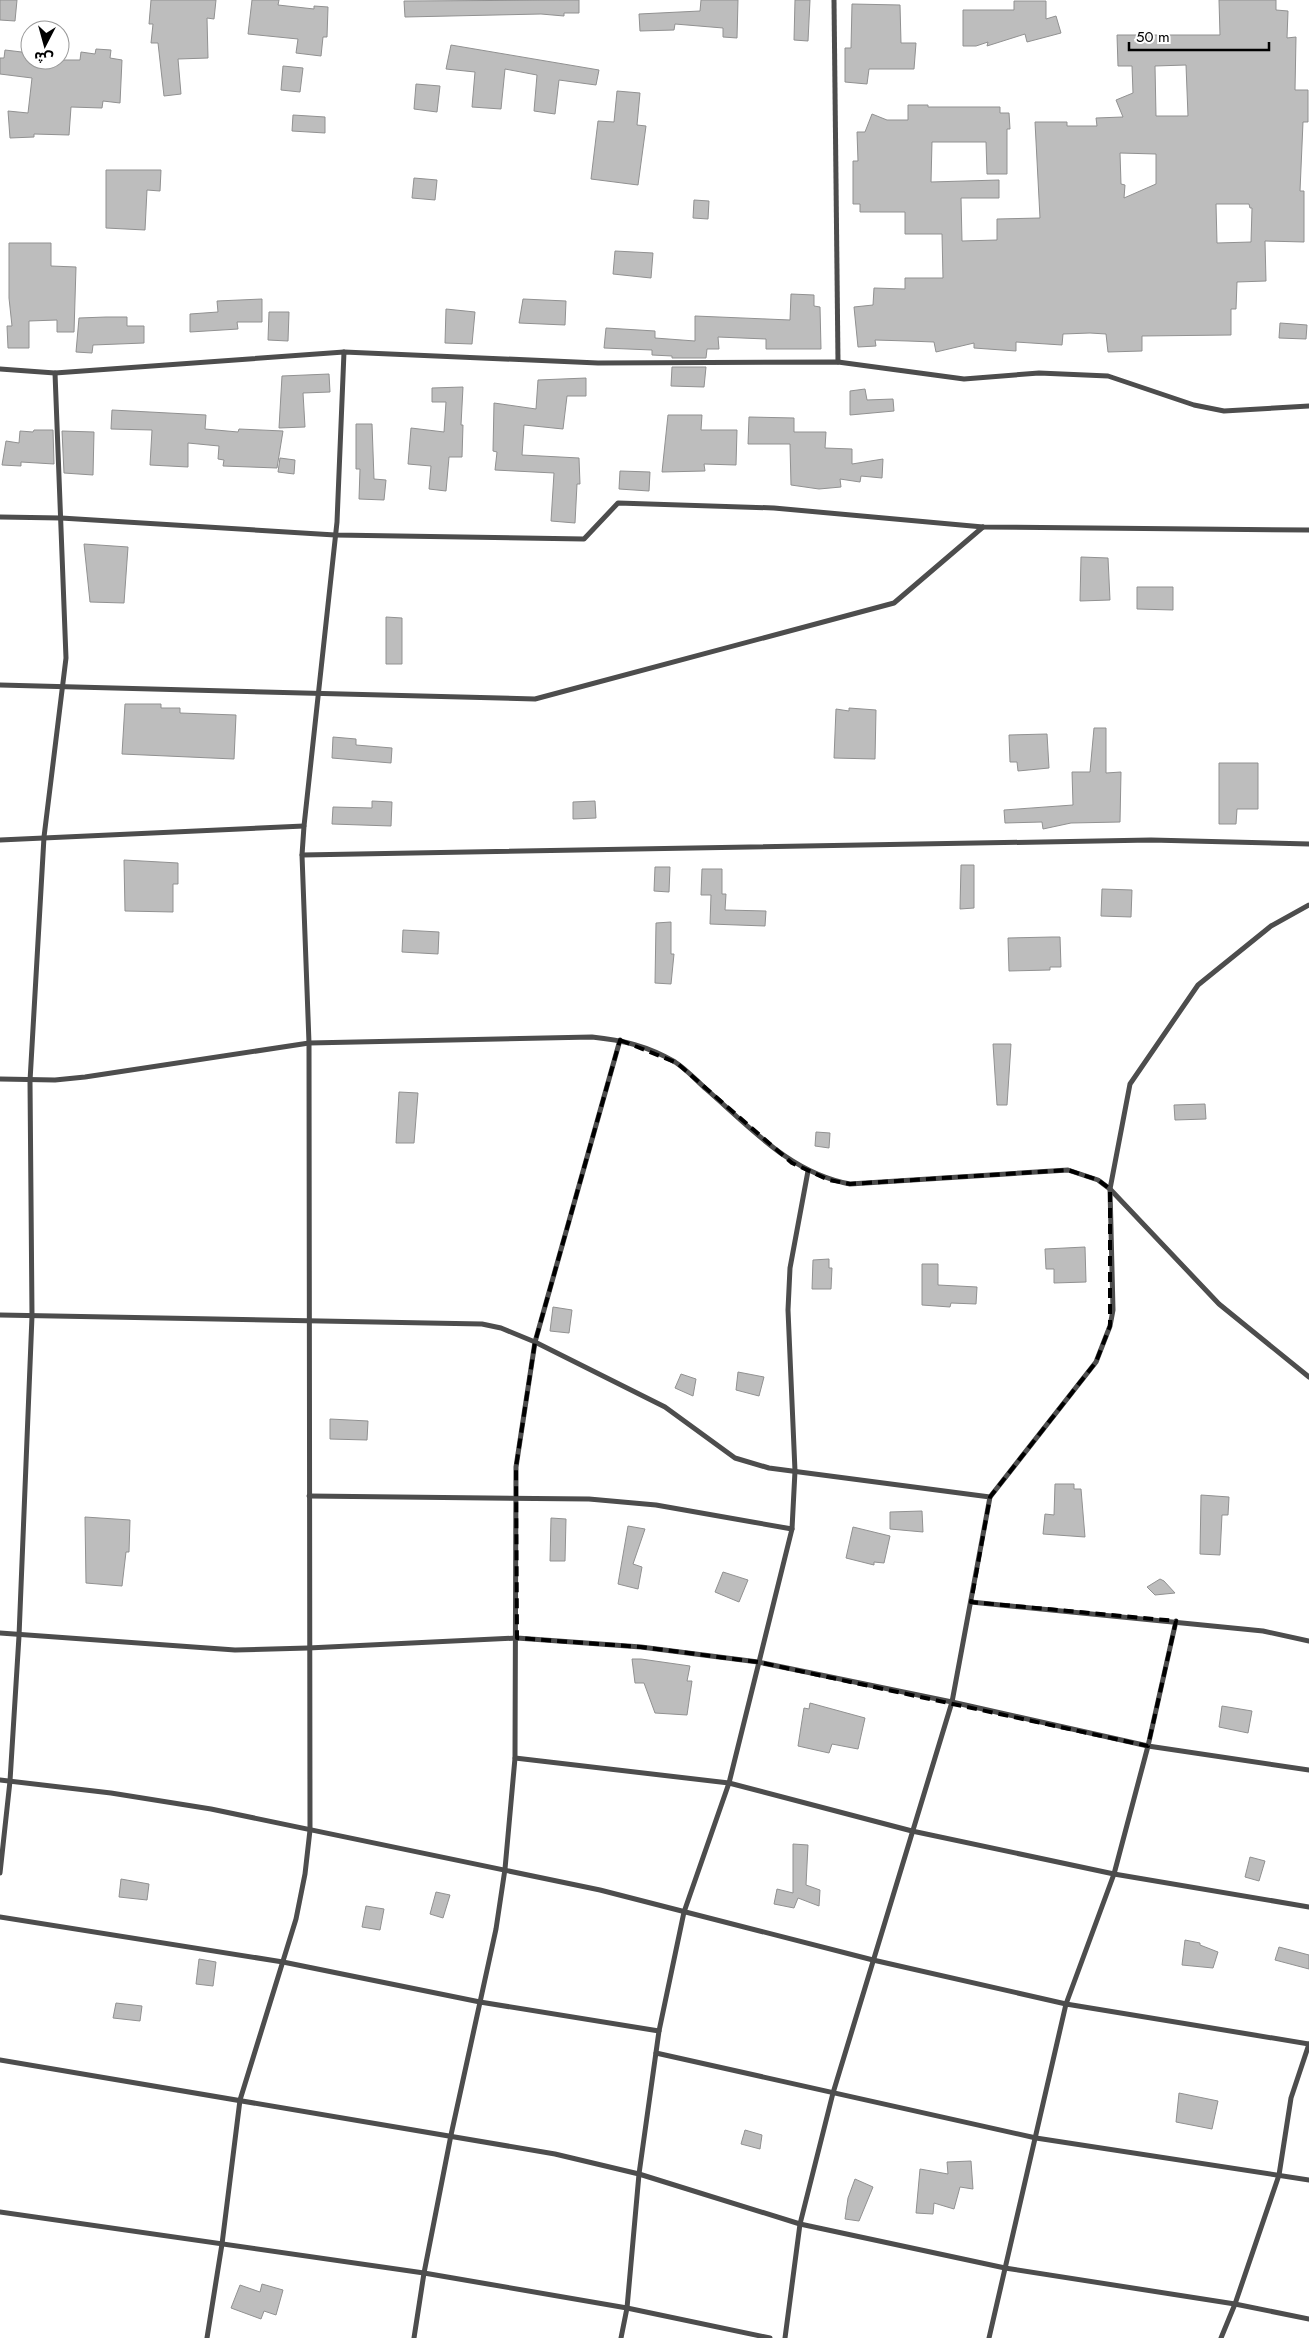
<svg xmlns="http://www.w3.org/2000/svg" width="1309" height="2338" font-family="Jost,'Noto Sans Arabic',sans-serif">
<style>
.building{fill:#bdbdbd;stroke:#919191;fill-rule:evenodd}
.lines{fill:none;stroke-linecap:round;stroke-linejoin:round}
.street{stroke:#4d4d4d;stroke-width:5}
.marked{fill:none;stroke:#000;stroke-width:4;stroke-dasharray:10 6;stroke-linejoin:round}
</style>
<rect width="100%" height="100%" fill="#fff"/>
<!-- building -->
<g class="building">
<polygon points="0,0 17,0 15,21 0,20"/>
<polygon points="151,0 216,0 214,19 207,18 208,58 178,59 181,94 164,96 158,43 151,43 153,24 149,24"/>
<polygon points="252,0 279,0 278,5 314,9 314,6 328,7 327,37 323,37 321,56 296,53 298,39 248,34"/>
<polygon points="579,0 579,13 564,13 564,16 541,14 405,17 404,1"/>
<polygon points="701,0 738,0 737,38 723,37 723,28 675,24 674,30 640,31 639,14 700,11"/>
<polygon points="795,0 810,0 808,41 794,40"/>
<path d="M 1219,0 L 1276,0 L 1276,10 L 1288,11 L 1287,38 L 1296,37 L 1295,90 L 1308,90 L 1308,122 L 1303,122 L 1300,191 L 1304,191 L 1304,242 L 1265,241 L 1266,281 L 1237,282 L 1236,309 L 1231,309 L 1231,335 L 1142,336 L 1142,351 L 1108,352 L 1106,334 L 1090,333 L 1063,334 L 1062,345 L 1016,342 L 1016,351 L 974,348 L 974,343 L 936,352 L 934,342 L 908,341 L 875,340 L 876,346 L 858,347 L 854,307 L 873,305 L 874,288 L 905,289 L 905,278 L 943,278 L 942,234 L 905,234 L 905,212 L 860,212 L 860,204 L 853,204 L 853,161 L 858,161 L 857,132 L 865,132 L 872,114 L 887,120 L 908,120 L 908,105 L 928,105 L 928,107 L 1000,107 L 1000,113 L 1009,113 L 1010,129 L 1007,129 L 1007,174 L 987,174 L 986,142 L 932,142 L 931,182 L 999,180 L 999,198 L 961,198 L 962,241 L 997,240 L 997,219 L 1040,218 L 1035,122 L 1067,122 L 1067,126 L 1097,126 L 1096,118 L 1123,117 L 1116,100 L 1133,93 L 1132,66 L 1118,66 L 1117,35 L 1220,35 ZM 1186,65 L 1188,116 L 1156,116 L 1155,66 ZM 1120,153 L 1156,154 L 1156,184 L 1124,198 L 1125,185 L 1121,184 ZM 1216,204 L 1249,204 L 1250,208 L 1252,208 L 1251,242 L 1217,243 Z"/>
<polygon points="1014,1 1046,1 1046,19 1056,16 1061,33 1027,42 1025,34 987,46 988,42 976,46 963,46 963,10 1014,10"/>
<polygon points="852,4 900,5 901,43 916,43 914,69 869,69 867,84 845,82 845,48 851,48"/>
<polygon points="451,45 599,70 596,85 559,80 555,114 534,111 537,75 505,69 501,109 472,107 475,72 446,69"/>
<polygon points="96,49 111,50 110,58 122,60 120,103 103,101 102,108 71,107 69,135 34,134 34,137 10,138 8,111 28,113 32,78 0,74 0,58 4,58 5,50 30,53 30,60 80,60 81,52 95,54"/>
<polygon points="283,66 303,68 300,92 281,90"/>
<polygon points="416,84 440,86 437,112 414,109"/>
<polygon points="617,91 640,93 637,125 646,126 638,185 591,179 598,121 614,122"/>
<polygon points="293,115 325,117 325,133 292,131"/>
<polygon points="106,170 161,170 160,191 147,190 145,230 106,228"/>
<polygon points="414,178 437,180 435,200 412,198"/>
<polygon points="694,200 709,201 708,219 693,218"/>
<polygon points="9,243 51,243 51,266 76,267 74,332 57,332 57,320 29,321 29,348 8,348 7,326 12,326 9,298"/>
<polygon points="615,251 653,253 651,278 613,274"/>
<polygon points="791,294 814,295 814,306 820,307 821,349 766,349 766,339 718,337 719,349 707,349 706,358 672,358 672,356 652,355 652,350 604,348 606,328 655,331 655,338 695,341 695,316 790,320"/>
<polygon points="262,299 262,322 237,322 238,329 190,332 190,314 218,312 217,301"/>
<polygon points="523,299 566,301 565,325 519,323"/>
<polygon points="446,309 475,312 472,344 445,343"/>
<polygon points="269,312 289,312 288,341 268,340"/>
<polygon points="106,317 127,317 127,326 144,326 144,343 93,345 92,353 76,352 79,318"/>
<polygon points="1280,323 1307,325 1306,339 1279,338"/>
<polygon points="672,367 706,367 704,387 671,386"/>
<polygon points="329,374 330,392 303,393 305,427 279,428 282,376"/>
<polygon points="586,378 586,396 567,396 563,429 524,425 522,455 579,458 580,484 577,484 575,523 551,521 554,473 495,470 497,452 493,451 494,403 536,409 538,380"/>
<polygon points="463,387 461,425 463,425 462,457 449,457 446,491 429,489 431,466 408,464 411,428 444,432 446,402 432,402 432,388"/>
<polygon points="865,389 867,400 893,399 894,411 850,415 850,391"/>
<polygon points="112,410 206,415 205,429 238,432 239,429 283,431 277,468 223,466 224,460 218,459 219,446 188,443 188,467 150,465 152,430 111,429"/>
<polygon points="668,415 702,415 701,430 737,430 736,465 704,464 705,471 662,472"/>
<polygon points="749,417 794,418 794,432 826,432 825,448 852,449 852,464 883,459 882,478 861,476 860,482 840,479 841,487 819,489 791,485 790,444 748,444"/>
<polygon points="356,424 372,424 374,479 386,480 384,500 359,499 360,469 356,469"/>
<polygon points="34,430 53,430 54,464 21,462 21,466 2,465 6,441 19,443 20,431 33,432"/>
<polygon points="62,431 94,432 93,475 64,473"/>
<polygon points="280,458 295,460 294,474 278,472"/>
<polygon points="620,471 650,472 649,491 619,489"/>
<polygon points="84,544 128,547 124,603 90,602"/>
<polygon points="1081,557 1108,558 1110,600 1080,601"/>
<polygon points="1137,587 1173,587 1173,610 1137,609"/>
<polygon points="386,617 402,618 402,664 386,664"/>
<polygon points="125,704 161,704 161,708 180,708 180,713 236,715 234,759 122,754"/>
<polygon points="849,708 876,710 875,759 834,758 836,709 849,711"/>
<polygon points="1094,728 1106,728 1106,773 1121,772 1120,822 1071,823 1043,829 1042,822 1005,823 1004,810 1073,805 1072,772 1090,772"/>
<polygon points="1047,734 1049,768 1018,771 1017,762 1010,762 1009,735"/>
<polygon points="333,737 356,739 356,745 392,748 391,763 332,758"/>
<polygon points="1219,763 1258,763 1258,809 1237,809 1236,824 1219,824"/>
<polygon points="372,801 392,802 391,826 332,824 333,807 372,808"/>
<polygon points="595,801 596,818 573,819 573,802"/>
<polygon points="124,860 178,863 178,884 173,884 173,912 125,911"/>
<polygon points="961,865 974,865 974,908 960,909"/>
<polygon points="655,867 670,867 669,892 654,891"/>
<polygon points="702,869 722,869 722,894 726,894 725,910 766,911 765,926 710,924 711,895 701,895"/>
<polygon points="1102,889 1132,890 1131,917 1101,916"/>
<polygon points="671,922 671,954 674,954 671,984 655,983 656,923"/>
<polygon points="403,930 439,932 438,954 402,952"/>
<polygon points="1052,937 1060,937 1061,967 1050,967 1050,970 1009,971 1008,938"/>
<polygon points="993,1044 1011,1044 1007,1105 997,1105"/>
<polygon points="399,1092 418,1093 414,1143 396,1143"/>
<polygon points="1205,1104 1206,1119 1175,1120 1174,1105"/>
<polygon points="816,1132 830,1133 829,1148 815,1146"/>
<polygon points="1085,1247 1086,1282 1054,1283 1054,1269 1046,1269 1045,1249"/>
<polygon points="829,1259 829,1268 832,1268 831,1289 812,1289 813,1260"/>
<polygon points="922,1264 938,1264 938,1285 977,1287 976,1304 951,1303 950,1307 922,1305"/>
<polygon points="553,1307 572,1310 569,1333 550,1331"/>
<polygon points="738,1372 764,1377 759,1396 736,1390"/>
<polygon points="681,1374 696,1379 693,1396 675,1388"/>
<polygon points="330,1419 368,1421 367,1440 330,1439"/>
<polygon points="1055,1484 1074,1484 1074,1489 1081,1489 1085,1537 1043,1534 1045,1514 1054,1515"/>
<polygon points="1201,1495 1229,1497 1228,1515 1222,1515 1220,1555 1200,1554"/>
<polygon points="922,1511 923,1532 890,1529 890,1512"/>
<polygon points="85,1517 130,1520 129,1552 126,1552 122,1586 86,1583"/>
<polygon points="551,1518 566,1519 565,1561 550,1561"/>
<polygon points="628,1526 645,1529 633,1564 642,1567 638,1589 618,1584"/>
<polygon points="853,1527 890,1536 884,1563 874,1562 874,1565 846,1558"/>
<polygon points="723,1572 748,1580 739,1602 715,1592"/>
<polygon points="1160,1579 1164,1581 1175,1593 1155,1595 1147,1587"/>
<polygon points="632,1659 641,1659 690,1666 687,1681 692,1681 687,1715 655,1713 644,1683 635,1683"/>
<polygon points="810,1703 865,1718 858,1749 832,1744 829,1753 798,1746 804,1708 809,1709"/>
<polygon points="1222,1706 1252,1711 1248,1733 1219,1727"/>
<polygon points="793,1844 808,1845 806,1885 820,1890 819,1906 798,1898 794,1908 774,1904 777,1889 793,1893"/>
<polygon points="1250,1857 1265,1861 1259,1881 1245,1877"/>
<polygon points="121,1879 149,1884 147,1900 119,1897"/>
<polygon points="436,1892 450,1895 443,1918 430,1914"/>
<polygon points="366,1906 384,1909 380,1930 362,1927"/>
<polygon points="1185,1940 1200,1943 1200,1945 1218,1952 1213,1968 1182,1965"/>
<polygon points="1279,1947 1309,1955 1309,1969 1275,1960"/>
<polygon points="199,1959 216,1962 213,1986 196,1984"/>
<polygon points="116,2003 142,2006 140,2021 113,2018"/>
<polygon points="1179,2093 1218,2101 1212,2129 1176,2122"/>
<polygon points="745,2130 762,2135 760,2149 741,2144"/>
<polygon points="971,2161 973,2189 960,2187 954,2209 934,2203 933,2214 916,2213 920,2169 948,2174 947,2162"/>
<polygon points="855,2179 873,2187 859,2221 845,2219 848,2198"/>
<polygon points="262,2284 283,2290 276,2315 264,2311 261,2319 231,2308 240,2285 260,2292"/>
</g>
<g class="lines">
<!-- street -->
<g class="street">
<polyline points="834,0 838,362"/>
<polyline points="0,369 55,373 344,352 598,363 838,362 964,379 1039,373 1108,376 1194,405 1224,411 1309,406"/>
<polyline points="0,517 61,518 335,535 584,539 618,503 774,508 983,527 1309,530"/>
<polyline points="0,685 535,699 894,603 983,527"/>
<polyline points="0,840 304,826"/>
<polyline points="302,855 1151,840 1309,844"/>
<path d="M 0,1079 L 55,1080 L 85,1077 L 309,1043 L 592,1037 C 622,1040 648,1046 675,1062 C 686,1069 696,1080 706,1089 C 750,1127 790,1173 850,1184 L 1068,1170 L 1098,1180 L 1110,1189 L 1219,1304 L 1309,1377"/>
<polyline points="0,1315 482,1324 501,1328 535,1342 665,1407 735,1458 769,1468 990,1497"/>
<polyline points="309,1496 589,1499 656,1505 792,1529"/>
<polyline points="971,1602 1263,1631 1309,1641"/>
<polyline points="0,1633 235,1650 308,1648 517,1638 641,1647 758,1662 952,1702 1148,1746 1309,1770"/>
<polyline points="515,1758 729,1783 912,1831 1114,1874 1309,1907"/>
<polyline points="0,1780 111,1793 211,1809 600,1890 873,1960 1066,2004 1309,2044"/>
<polyline points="0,1873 10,1781 19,1636 32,1316 30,1081 44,837 66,658 55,373"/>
<polyline points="0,1917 283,1962 480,2002 659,2031"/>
<polyline points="656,2053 1036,2138 1309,2180"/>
<polyline points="0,2060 555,2154 639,2174 800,2224 1005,2268 1235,2304 1309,2319"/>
<polyline points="0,2212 424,2273 627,2308 770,2338"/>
<polyline points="207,2338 222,2244 240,2100 296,1919 305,1874 310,1830 309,1043 302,855 304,826 337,522 344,352"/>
<polyline points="414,2338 424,2273 451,2135 496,1929 505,1869 515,1758 516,1467 535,1342 620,1040"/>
<polyline points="621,2338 627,2308 639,2174 659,2031 684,1912 729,1783 792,1529 795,1471 788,1310 790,1268 808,1171"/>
<polyline points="785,2338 800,2224 833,2093 952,1702 990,1497 1096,1362 1110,1326 1113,1310 1110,1189 1130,1084 1198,985 1271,926 1309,905"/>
<polyline points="989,2338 1066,2004 1114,1874 1148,1746 1176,1621"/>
<polyline points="1221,2338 1235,2304 1279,2175 1291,2098 1309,2044"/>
</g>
</g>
<!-- marked area -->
<path class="marked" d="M 620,1040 L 677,1063 L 792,1163 L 829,1180 L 850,1184 L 1068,1170 L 1098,1180 L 1110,1189 L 1110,1326 L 1096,1362 L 990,1497 L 971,1602 L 1176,1621 L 1148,1746 L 758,1662 L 641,1647 L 517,1638 L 516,1467 L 535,1342 Z"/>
<!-- north arrow -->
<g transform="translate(45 45) rotate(186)"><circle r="24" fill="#ffffff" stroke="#999999"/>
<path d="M0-4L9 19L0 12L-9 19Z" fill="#000000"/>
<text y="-8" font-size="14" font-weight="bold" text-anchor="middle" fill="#000000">ش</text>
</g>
<!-- scale -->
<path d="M1129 42v8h140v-8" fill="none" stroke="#000000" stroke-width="2.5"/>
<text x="1136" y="42" font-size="15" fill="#000000" stroke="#ffffff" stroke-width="4" paint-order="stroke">50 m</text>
</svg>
